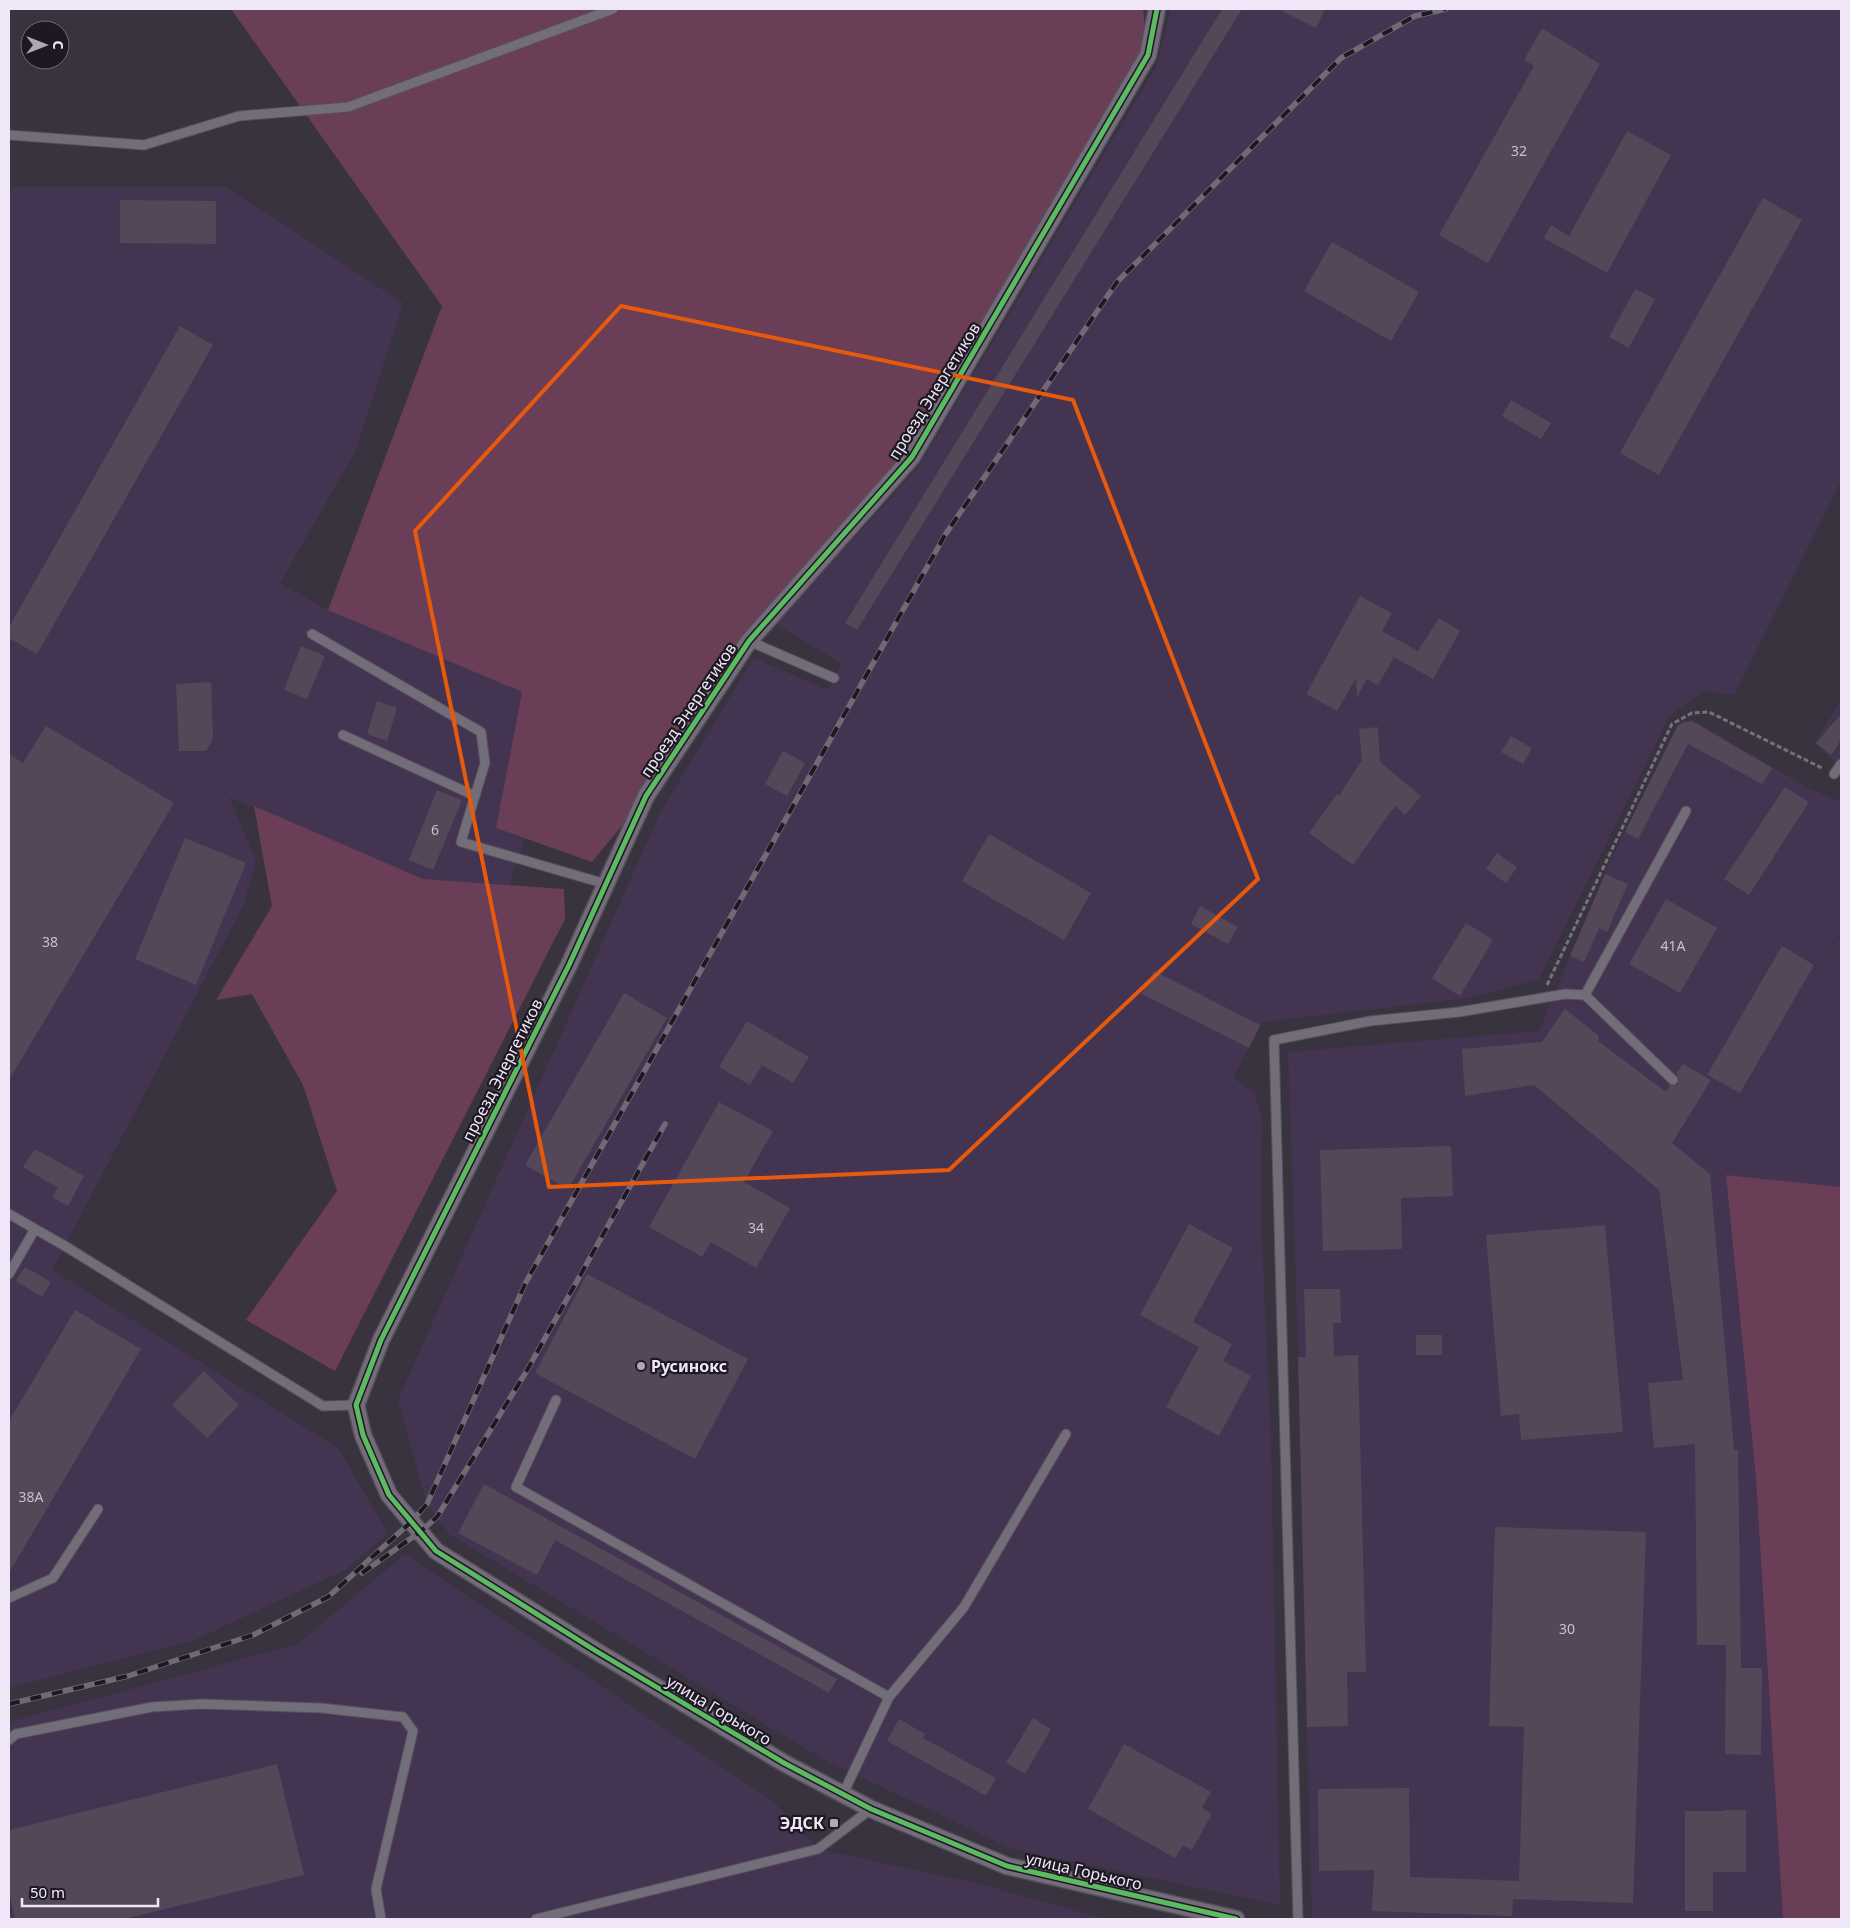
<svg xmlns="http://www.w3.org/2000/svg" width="1850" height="1928" font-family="'Noto Sans',sans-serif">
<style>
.built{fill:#433551}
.green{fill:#6b3e58}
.building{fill:#544758}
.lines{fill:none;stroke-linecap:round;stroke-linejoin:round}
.lane-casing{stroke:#56505d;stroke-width:11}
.street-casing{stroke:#56505d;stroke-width:19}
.path{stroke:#75707c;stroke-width:3;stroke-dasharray:5 2.5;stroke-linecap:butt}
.lane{stroke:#726d78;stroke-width:9}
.street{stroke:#726d78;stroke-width:16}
.rail-casing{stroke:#706a76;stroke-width:5.5}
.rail{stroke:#1e1823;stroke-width:4;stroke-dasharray:11;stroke-linecap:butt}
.cycleway-casing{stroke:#1e1823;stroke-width:8}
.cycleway{stroke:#5cba63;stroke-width:5}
.marked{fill:none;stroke:#e8590c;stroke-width:4;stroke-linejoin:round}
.poi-dot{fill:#afa8b8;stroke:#1e1823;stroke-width:2}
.labels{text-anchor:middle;stroke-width:4.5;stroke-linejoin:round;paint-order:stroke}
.number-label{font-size:14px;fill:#c8bfd0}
.street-label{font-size:16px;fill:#efe7f8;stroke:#1e1823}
.poi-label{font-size:16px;font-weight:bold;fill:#efe7f8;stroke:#1e1823;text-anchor:start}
</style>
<rect width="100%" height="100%" fill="#393340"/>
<!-- built -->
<g class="built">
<polygon points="1171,9 1841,9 1841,481 1734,695 1705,691 1670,715 1539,979 1469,998 1262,1022 1233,1078 1254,1092 1262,1116 1261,1221 1271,1439 1280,1905 1012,1849 825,1760 450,1535 427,1504 398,1400 661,811 754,658 828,690 842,664 776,624 918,468 1157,65"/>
<polygon points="9,187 226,187 403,303 356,450 280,583 328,610 522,692 496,828 525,839 509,885 423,879 229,797 256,861 244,904 52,1270 338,1448 388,1533 345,1570 194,1640 9,1688"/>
<polygon points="1841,700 1841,768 1815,743"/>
<polygon points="1692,721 1700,724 1808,788 1841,802 1841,932 1798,1001 1841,934 1841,1188 1726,1175 1756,1479 1783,1919 1312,1919 1305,1662 1302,1458 1288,1052 1539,1031 1611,859 1678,725 1684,722"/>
<polygon points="405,1554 774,1802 818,1849 980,1884 1105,1919 9,1919 9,1722 298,1644"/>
</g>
<!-- green -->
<g class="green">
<polygon points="231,9 1143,9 1148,55 912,457 749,641 646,796 592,862 496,828 522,692 328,610 442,306"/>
<polygon points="254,806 423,879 564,889 565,919 335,1371 246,1320 337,1191 303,1085 252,994 216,1000 272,906"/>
<polygon points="1726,1175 1841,1187 1841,1919 1783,1919 1756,1479"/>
</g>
<!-- building -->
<g class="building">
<polygon points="1222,9 1242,9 857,630 845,623"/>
<polygon points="1278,9 1325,9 1316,28"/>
<polygon points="1542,28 1600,64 1488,263 1439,235 1534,66 1524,60"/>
<polygon points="1627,131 1671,155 1607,273 1544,238 1551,225 1569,236"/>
<polygon points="1763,198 1802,220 1659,475 1620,453"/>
<polygon points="120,200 216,201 216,244 120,243"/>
<polygon points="1332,242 1419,292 1391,341 1304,291"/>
<polygon points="1635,289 1655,299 1629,348 1609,337"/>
<polygon points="180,326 213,345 37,654 9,638 9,627"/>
<polygon points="1511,400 1551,423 1541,439 1502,416"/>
<polygon points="1360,596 1392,613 1382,631 1418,651 1439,618 1460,631 1433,679 1394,657 1378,685 1367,679 1357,697 1356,678 1337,711 1306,694"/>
<polygon points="301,646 325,656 307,699 284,690"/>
<polygon points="211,682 213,739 206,751 179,751 176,684"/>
<polygon points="377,701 397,708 387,741 367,734"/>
<polygon points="1841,714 1841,740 1831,755 1816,743"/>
<polygon points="1692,721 1772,768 1762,784 1688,744 1638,839 1625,832 1678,725 1684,722"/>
<polygon points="46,726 174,803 9,1080 9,754 23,763"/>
<polygon points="1378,727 1380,762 1421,796 1405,815 1395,806 1353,865 1309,833 1337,794 1339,796 1362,760 1359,729"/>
<polygon points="1511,736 1532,748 1523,764 1501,752"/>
<polygon points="783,751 805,763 787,796 765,784"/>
<polygon points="1785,787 1809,802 1749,895 1724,879"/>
<polygon points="437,790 462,800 433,870 409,860"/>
<polygon points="989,834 1091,893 1064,940 962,881"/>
<polygon points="185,838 246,863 196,985 135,959"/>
<polygon points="1497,853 1517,867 1506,883 1486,869"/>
<polygon points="1605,874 1628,884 1607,932 1599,928 1584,962 1570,956"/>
<polygon points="1666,899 1717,928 1680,993 1629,964"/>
<polygon points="1200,906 1238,927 1228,944 1191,924"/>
<polygon points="1466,923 1493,940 1460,996 1432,978"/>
<polygon points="1782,946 1814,965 1740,1093 1707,1075"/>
<polygon points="1154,971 1260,1025 1249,1048 1142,994"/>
<polygon points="624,993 667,1018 568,1189 525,1165"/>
<polygon points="1565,1009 1599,1036 1598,1041 1666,1092 1670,1085 1674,1086 1678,1084 1679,1079 1676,1074 1683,1064 1711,1080 1672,1143 1710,1174 1734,1450 1738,1450 1741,1668 1762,1668 1761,1755 1725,1754 1726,1645 1697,1645 1695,1444 1654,1448 1648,1383 1683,1380 1659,1190 1534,1085 1465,1096 1462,1049 1542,1042"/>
<polygon points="747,1021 809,1057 793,1083 762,1065 750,1085 719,1067"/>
<polygon points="719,1102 773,1131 744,1182 790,1208 756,1268 711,1242 702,1257 649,1227"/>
<polygon points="1451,1146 1453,1196 1401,1198 1402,1249 1323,1251 1320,1150"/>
<polygon points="35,1149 84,1176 68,1206 52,1197 58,1188 23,1167"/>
<polygon points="1189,1224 1233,1248 1193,1322 1232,1344 1223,1361 1251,1376 1219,1436 1166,1407 1199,1347 1140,1315"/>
<polygon points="1605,1225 1623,1432 1521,1440 1519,1414 1501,1416 1486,1235"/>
<polygon points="25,1267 51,1282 42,1297 16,1281"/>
<polygon points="587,1274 748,1359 695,1459 535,1373"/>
<polygon points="1304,1289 1340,1289 1341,1323 1333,1323 1334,1356 1358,1355 1366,1672 1347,1672 1348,1726 1307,1727 1298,1357 1306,1357"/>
<polygon points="75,1310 141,1349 9,1573 9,1421"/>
<rect x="1416" y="1335" width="26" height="20"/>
<polygon points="204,1371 239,1405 207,1438 172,1405"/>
<polygon points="484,1484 837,1679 829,1693 555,1540 537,1575 458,1533"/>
<polygon points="1495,1527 1646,1532 1633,1903 1513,1899 1512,1916 1372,1911 1374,1870 1319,1871 1318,1789 1409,1788 1410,1877 1519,1881 1524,1727 1489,1726"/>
<polygon points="1033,1718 1051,1729 1025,1774 1006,1763"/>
<polygon points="899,1719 925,1734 923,1738 996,1778 986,1796 887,1741"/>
<polygon points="1124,1744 1211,1792 1202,1808 1212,1814 1192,1850 1183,1845 1175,1858 1088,1809"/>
<polygon points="277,1764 304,1875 124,1919 15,1919 9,1892 9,1830"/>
<polygon points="1725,1810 1746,1810 1746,1872 1713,1872 1713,1911 1685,1911 1685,1811 1725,1811"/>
</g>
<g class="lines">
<defs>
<g id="lane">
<polyline points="9,135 144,145 239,116 348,107 613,9"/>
<polyline points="312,634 481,732 485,763 461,842 606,884"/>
<polyline points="749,641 834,678"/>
<polyline points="343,735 475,796"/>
<polyline points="1834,774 1841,764"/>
<polyline points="1585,995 1686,811"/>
<polyline points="9,1214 65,1246 323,1406 356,1405"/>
<polyline points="9,1274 35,1229"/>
<polyline points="556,1400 516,1487 889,1697 843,1794"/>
<polyline points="9,1598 53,1578 98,1509"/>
<polyline points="889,1697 964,1607 1066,1434"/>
<polyline points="9,1740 16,1734 152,1707 201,1704 321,1708 403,1717 413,1731 376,1889 381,1919"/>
<polyline points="536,1919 818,1849 871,1809"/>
<polyline points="1298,1919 1274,1040 1370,1021 1459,1012 1565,994 1585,995 1673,1080"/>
</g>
<polyline id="street" points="1157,9 1148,55 912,457 749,641 646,796 569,965 381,1340 356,1405 363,1435 389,1495 436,1551 596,1651 784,1763 871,1809 1007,1866 1236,1919"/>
</defs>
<!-- lane casing -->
<use href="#lane" class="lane-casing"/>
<!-- street casing -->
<use href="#street" class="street-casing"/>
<!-- path -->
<polyline class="path" points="1547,985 1672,724 1692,713 1709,712 1822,768"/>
<!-- lane -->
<use href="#lane" class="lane"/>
<!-- street -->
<use href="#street" class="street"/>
<defs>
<g id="rail">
<polyline points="362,1573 420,1532 437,1517 526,1372 665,1124"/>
<polyline points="9,1704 128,1676 253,1635 328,1597 411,1522 427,1504 526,1282 945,535 1117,282 1341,58 1415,16 1446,9"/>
</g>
</defs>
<!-- rail casing -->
<use href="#rail" class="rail-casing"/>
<!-- rail -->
<use href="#rail" class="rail"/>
<defs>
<polyline id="cycleway" points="1157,9 1148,55 912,457 749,641 646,796 569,965 381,1340 356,1405 363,1435 389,1495 436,1551 596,1651 784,1763 871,1809 1007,1866 1236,1919"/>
</defs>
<!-- cycleway casing -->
<use href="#cycleway" class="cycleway-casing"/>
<!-- cycleway -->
<use href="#cycleway" class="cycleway"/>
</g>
<!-- marked area -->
<path class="marked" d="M 621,306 L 1073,400 L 1258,879 L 949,1170 L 549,1187 L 415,531 Z"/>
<!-- markers -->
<g class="poi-dot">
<circle cx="641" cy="1366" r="5"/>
<rect x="829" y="1818" width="10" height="10" rx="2.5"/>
</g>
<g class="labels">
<!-- number labels -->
<g class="number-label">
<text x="1519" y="156">32</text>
<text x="435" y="835">6</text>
<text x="50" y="947">38</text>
<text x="1673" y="951">41А</text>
<text x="756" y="1233">34</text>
<text x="31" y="1502">38А</text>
<text x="1567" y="1634">30</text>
</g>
<!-- street labels -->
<g class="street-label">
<text transform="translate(934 391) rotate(-58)" y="6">проезд Энергетиков</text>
<text transform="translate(688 710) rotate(-56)" y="6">проезд Энергетиков</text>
<text transform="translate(502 1070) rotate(-63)" y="6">проезд Энергетиков</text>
<text transform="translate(719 1710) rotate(31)" y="6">улица Горького</text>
<text transform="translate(1084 1871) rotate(13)" y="6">улица Горького</text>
</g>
<!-- poi labels -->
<g class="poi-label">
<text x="651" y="1372">Русинокс</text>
<text x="824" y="1829" text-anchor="end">ЭДСК</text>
</g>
</g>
<!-- border -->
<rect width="1850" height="1928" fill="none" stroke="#efe7f8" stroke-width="20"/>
<!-- north arrow -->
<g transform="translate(45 45) rotate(90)"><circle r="24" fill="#1e1823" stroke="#726b78"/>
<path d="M0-4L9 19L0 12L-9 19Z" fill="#afa8b8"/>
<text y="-8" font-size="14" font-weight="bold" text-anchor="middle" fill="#efe7f8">С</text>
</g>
<!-- scale -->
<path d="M22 1898v8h136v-8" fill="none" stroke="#efe7f8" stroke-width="2.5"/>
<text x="30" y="1898" font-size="15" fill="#efe7f8" stroke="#1e1823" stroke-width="4" paint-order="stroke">50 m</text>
</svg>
